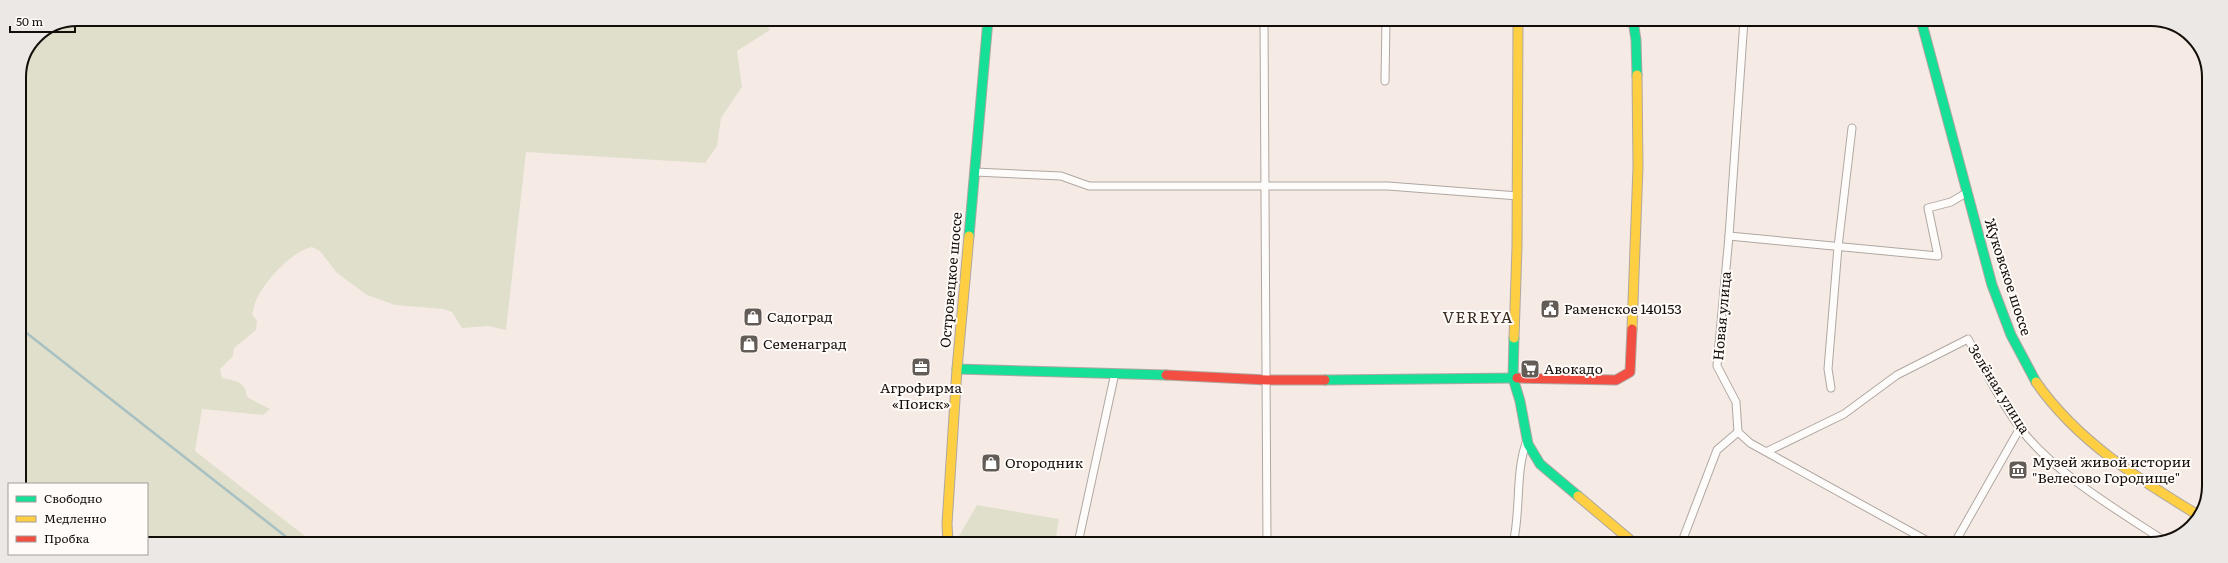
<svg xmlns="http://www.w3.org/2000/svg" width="2228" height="563" font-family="Literata,serif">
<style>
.green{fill:#dfdfcc}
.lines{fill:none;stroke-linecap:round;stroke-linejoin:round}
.stream{stroke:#a8c0c1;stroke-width:2.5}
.street-casing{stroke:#afa7a1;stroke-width:9}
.fast-casing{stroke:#afa7a1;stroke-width:11}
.slow-casing{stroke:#afa7a1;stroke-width:11}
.jam-casing{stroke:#afa7a1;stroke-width:11}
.street{stroke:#fefcfb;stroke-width:7}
.fast{stroke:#16e098;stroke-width:9}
.slow{stroke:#ffcf43;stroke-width:9}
.jam{stroke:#f24e42;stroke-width:9}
.labels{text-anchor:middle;stroke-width:4;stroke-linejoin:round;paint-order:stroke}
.street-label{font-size:14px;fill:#140e09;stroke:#fffbf8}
.poi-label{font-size:14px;fill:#140e09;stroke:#fffbf8;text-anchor:start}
.quarter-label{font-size:16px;letter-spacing:1px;fill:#382a1f;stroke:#fffbf8}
.rim{fill:none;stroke:#140e09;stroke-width:2}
</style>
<rect width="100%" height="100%" fill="#f5ebe4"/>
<!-- green -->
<g class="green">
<path d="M 77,19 L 762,19 L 770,30 L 737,51 L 742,87 L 721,118 L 717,146 L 705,163 L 526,152 L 506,330 L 488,326 L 462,328 L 452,312 L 443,309 L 395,305 L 367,295 L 337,273 L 320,251 L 312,247 C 292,251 268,278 258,296 C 255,301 254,308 252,314 L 257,321 L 256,330 L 234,348 L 233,356 L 220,369 L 222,378 C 236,381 245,381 247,397 L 270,409 L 263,415 L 202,409 L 195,451 L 314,543 L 147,543 L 147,484 L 19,484 L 19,77 L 36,36 Z"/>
<polygon points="977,505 1059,519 1055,543 959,543 959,536"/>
</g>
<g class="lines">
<!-- stream -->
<polyline class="stream" points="19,327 294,543"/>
<defs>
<g id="street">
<polyline points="1264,20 1267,544"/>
<polyline points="1744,20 1729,236 1717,366 1736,402 1738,432 1750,443 1933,544"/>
<polyline points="1385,81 1386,20"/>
<polyline points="975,172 1061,176 1089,186 1388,186 1518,196"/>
<polyline points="1729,236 1938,256 1928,208 1951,202 1966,193"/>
<polyline points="1831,388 1828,369 1838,247 1852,128"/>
<path d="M 1768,451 L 1844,414 L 1897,375 L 1968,339 C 1984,369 2000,401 2020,428 C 2053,472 2117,510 2163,540"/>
<polyline points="1078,543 1115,373"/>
<path d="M 1513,544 C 1521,511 1515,475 1526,443"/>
<polyline points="1681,544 1717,450 1738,432"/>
<polyline points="1954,544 2020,428"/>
</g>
<g id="fast">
<polyline points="1633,20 1636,40 1637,75"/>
<polyline points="1921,20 1992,285 2011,335 2036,382"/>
<polyline points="969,236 988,20"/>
<polyline points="1514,338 1513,378 1520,401 1528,444 1540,464 1578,496"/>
<polyline points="957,369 1166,375"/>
<polyline points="1325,380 1517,378"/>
</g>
<g id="slow">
<polyline points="1632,329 1638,167 1637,75"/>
<polyline points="1514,338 1517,247 1518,20"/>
<path d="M 2036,382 C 2077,441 2137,478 2198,515"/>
<polyline points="1578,496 1635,544"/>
<polyline points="948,543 947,524 957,369 969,236"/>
</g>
<g id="jam">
<polyline points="1166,375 1267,380 1325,380"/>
<polyline points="1517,378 1616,380 1630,372 1632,329"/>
</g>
</defs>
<!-- street casing -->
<use href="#street" class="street-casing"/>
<!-- fast casing -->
<use href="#fast" class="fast-casing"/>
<!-- slow casing -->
<use href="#slow" class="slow-casing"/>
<!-- jam casing -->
<use href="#jam" class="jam-casing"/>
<!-- street -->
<use href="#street" class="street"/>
<!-- fast -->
<use href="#fast" class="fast"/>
<!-- slow -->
<use href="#slow" class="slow"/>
<!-- jam -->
<use href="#jam" class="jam"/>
</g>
<!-- icons -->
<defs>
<symbol id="civic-square" viewBox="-11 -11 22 22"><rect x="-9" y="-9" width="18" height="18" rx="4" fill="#635b56" stroke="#fffbf8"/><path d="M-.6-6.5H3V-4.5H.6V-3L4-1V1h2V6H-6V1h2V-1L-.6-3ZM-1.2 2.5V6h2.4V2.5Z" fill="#fff"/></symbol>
<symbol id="shop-square" viewBox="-11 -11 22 22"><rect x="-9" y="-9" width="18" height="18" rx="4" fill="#635b56" stroke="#fffbf8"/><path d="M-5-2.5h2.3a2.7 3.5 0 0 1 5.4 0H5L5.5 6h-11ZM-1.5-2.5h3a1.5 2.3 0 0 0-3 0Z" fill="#fff"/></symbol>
<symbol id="office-square" viewBox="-11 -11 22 22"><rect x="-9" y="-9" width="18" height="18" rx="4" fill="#635b56" stroke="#fffbf8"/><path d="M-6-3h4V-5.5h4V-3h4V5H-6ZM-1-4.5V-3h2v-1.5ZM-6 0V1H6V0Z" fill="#fff"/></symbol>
<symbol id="supermarket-square" viewBox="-11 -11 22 22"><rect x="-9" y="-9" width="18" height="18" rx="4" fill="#635b56" stroke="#fffbf8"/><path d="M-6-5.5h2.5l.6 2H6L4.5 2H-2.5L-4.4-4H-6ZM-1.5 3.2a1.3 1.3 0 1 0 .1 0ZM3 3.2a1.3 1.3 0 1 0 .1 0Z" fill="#fff"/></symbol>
<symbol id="museum-square" viewBox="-11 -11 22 22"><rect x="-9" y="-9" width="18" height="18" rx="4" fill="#635b56" stroke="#fffbf8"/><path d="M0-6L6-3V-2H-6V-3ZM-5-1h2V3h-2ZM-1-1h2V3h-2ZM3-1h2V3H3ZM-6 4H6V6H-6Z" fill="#fff"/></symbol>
</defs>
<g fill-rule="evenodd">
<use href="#civic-square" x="1539" y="298" width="22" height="22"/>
<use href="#shop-square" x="742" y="306" width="22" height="22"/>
<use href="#shop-square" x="738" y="333" width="22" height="22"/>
<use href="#office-square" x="910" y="356" width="22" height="22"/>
<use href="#supermarket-square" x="1519" y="358" width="22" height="22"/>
<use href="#shop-square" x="980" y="452" width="22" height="22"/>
<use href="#museum-square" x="2007" y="459" width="22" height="22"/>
</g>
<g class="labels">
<!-- street labels -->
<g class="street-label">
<text transform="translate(2008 277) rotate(72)" y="5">Жуковское шоссе</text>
<text transform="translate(951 280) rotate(-85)" y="5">Островецкое шоссе</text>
<text transform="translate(1722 316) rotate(-85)" y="5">Новая улица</text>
<text transform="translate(1999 389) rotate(58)" y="5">Зелёная улица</text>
</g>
<!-- poi labels -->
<g class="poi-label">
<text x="1564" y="314">Раменское 140153</text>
<text x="767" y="322">Садоград</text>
<text x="763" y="349">Семенаград</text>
<text x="1544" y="374">Авокадо</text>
<text x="921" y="393" text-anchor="middle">Агрофирма<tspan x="921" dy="16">«Поиск»</tspan></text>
<text x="2032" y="467">Музей живой истории<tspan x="2032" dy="16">"Велесово Городище"</tspan></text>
<text x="1005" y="468">Огородник</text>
</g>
<!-- quarter labels -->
<g class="quarter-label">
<text x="1478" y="323">VEREYA</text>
</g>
</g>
<!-- crop -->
<path d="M0 0H2228V563H0ZM77 26H2151A51 51 0 0 1 2202 77V486A51 51 0 0 1 2151 537H77A51 51 0 0 1 26 486V77A51 51 0 0 1 77 26Z" fill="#ece8e5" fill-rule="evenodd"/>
<path class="rim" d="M77 26H2151A51 51 0 0 1 2202 77V486A51 51 0 0 1 2151 537H77A51 51 0 0 1 26 486V77A51 51 0 0 1 77 26Z"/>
<!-- legend -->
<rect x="8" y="483" width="140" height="72" fill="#fffbf8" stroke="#a19c98"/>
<rect x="16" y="496" width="20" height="6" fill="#16e098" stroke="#a19c98"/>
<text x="44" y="503" font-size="12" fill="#140e09">Свободно</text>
<rect x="16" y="516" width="20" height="6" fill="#ffcf43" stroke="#a19c98"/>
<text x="44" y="523" font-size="12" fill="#140e09">Медленно</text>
<rect x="16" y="536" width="20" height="6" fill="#f24e42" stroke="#a19c98"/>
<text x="44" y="543" font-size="12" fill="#140e09">Пробка</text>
<!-- scale -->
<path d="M10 26v6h65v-6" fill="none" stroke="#140e09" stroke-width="2"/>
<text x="16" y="26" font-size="12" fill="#140e09" stroke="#fffbf8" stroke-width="3" paint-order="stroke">50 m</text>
</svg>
